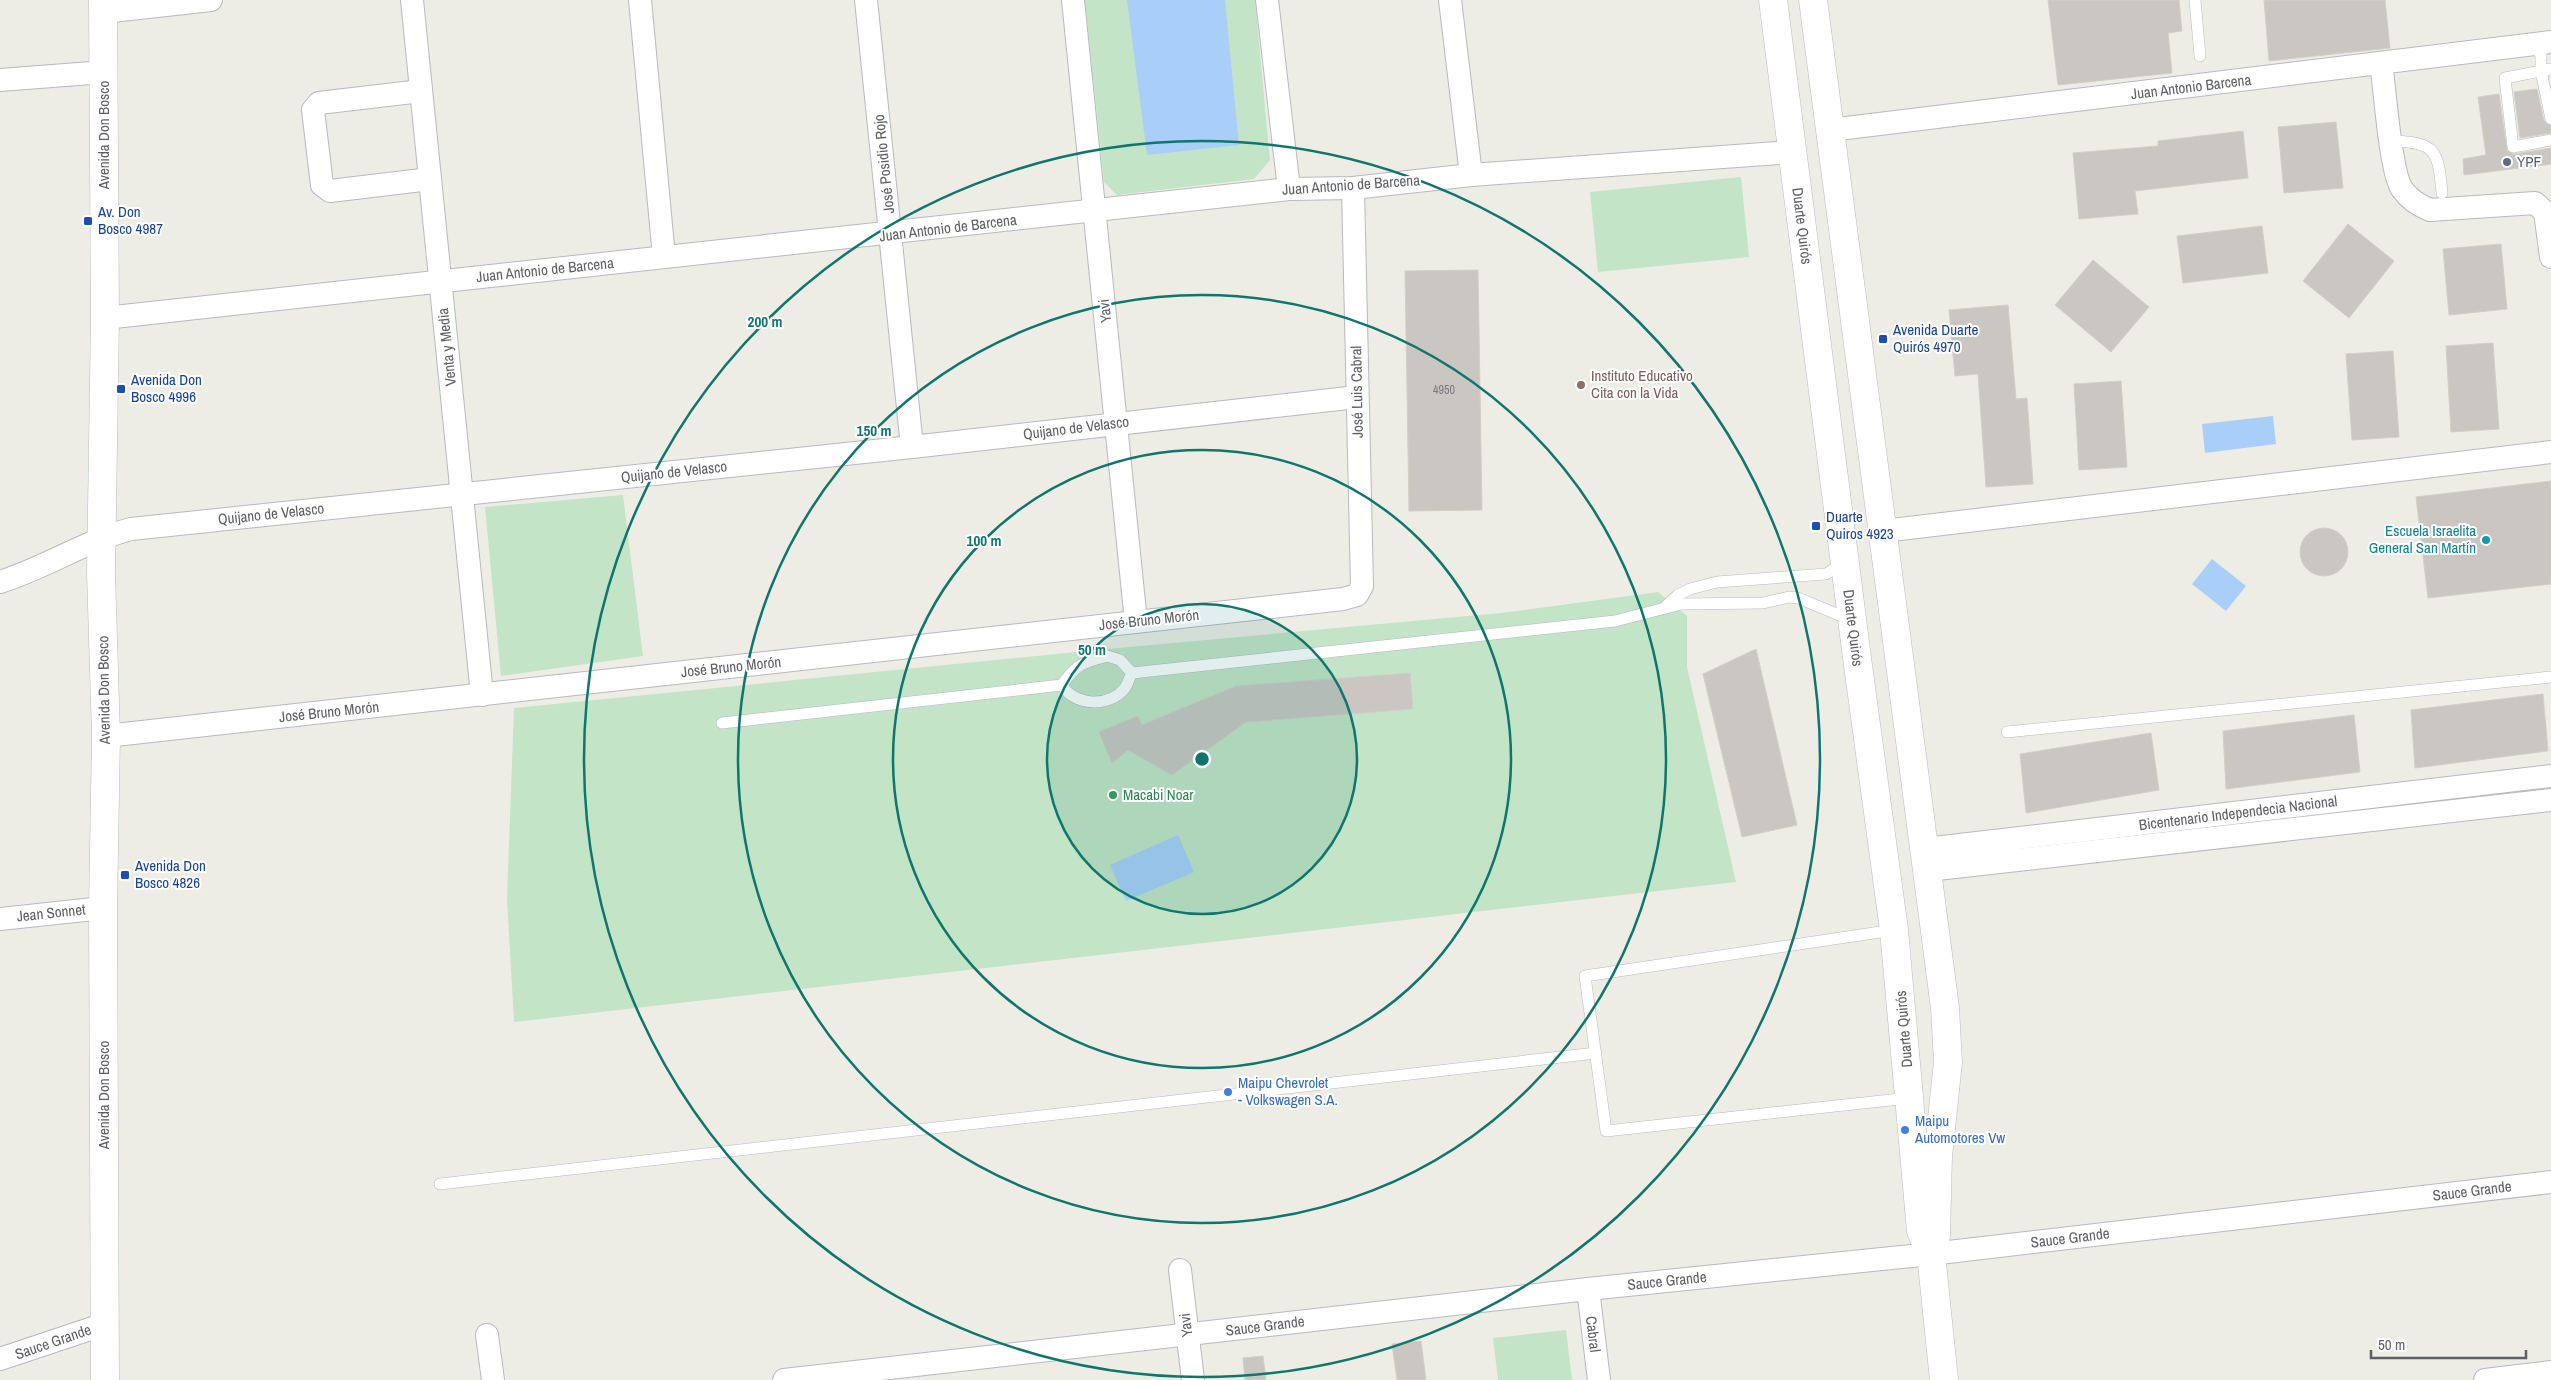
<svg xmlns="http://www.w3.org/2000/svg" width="2551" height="1380" font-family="'Archivo Narrow',sans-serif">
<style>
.green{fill:#c3e4c6}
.water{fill:#a9cff9}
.building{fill:#cac7c2;stroke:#d2cfc3}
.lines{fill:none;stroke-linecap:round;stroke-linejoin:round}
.service-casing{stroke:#b7b9be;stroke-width:12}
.minor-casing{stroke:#b7b9be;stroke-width:24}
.secondary-casing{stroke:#b8bac0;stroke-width:29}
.service{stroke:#fff;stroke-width:11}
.minor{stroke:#fff;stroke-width:22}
.secondary{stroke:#fff;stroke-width:28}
.ring{fill:none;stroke:#0f766e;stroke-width:2.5}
.service-dot{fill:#5c6f8a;stroke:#fff;stroke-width:2}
.transit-dot{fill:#1a4fb4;stroke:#fff;stroke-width:2}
.education-dot{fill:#8d6e63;stroke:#fff;stroke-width:2}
.culture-dot{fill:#0f9aa8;stroke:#fff;stroke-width:2}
.leisure-dot{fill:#2e9e5b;stroke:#fff;stroke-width:2}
.shop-dot{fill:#3f7fe0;stroke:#fff;stroke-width:2}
.labels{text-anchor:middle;stroke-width:4;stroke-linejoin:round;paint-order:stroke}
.number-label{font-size:12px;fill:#78797c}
.street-label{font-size:15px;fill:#5d5f64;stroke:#fff}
.service-label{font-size:15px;fill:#4e5e75;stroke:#fff;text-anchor:start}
.transit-label{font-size:15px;fill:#164399;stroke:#fff;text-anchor:start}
.education-label{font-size:15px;fill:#785e54;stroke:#fff;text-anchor:start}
.culture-label{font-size:15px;fill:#0d838f;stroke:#fff;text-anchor:end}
.leisure-label{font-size:15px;fill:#27864d;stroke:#fff;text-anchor:start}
.shop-label{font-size:15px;fill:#366cbe;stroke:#fff;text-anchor:start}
.centre{fill:#0f766e;stroke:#fff;stroke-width:2.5}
.ring-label{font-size:15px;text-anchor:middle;font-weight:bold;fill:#0f766e;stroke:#fff;stroke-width:4;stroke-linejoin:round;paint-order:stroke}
</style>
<rect width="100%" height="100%" fill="#eeede5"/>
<!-- green -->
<g class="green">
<polygon points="1085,0 1255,0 1270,160 1254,179 1117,195 1104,182"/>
<polygon points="1741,177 1749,257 1598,272 1590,192"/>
<polygon points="623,495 643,656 501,676 485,507"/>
<polygon points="1658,592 1687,616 1687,667 1736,882 514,1022 507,899 514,708 1107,649 1501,613"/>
<polygon points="1566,1330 1572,1380 1498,1380 1493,1338"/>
</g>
<!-- water -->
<g class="water">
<polygon points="1127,0 1225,0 1239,145 1147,155"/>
<polygon points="2273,416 2276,444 2205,453 2202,424"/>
<polygon points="2212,559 2246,586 2226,611 2192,584"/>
<polygon points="1178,835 1194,872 1126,901 1110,865"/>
</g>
<!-- building -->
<g class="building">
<polygon points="2048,0 2179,0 2182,31 2168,33 2172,73 2058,85"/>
<polygon points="2264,0 2385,0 2390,48 2269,61"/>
<polygon points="2537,89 2544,121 2551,126 2551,133 2520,138 2514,92"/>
<polygon points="2499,94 2507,151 2514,154 2551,148 2551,164 2464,175 2463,159 2486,155 2478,97"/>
<polygon points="2336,122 2343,188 2284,193 2278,127"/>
<polygon points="2243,131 2248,178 2135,191 2138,214 2079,219 2073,153 2158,146 2158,141"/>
<polygon points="2348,224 2394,261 2349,318 2303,281"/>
<polygon points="2262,226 2268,273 2183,283 2177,236"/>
<polygon points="2501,244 2507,309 2449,315 2443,249"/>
<polygon points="2093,260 2149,307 2111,352 2055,305"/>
<polygon points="1478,270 1482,510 1409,511 1405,271"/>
<polygon points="2008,305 2016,399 2027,398 2033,484 1986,487 1978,374 1955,376 1949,310"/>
<polygon points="2493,343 2499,429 2451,432 2446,346"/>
<polygon points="2393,351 2399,437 2352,440 2346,354"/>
<polygon points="2121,381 2127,467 2079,470 2074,384"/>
<polygon points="2551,481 2551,584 2428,598 2416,497"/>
<circle cx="2324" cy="552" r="24"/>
<polygon points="1756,649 1797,825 1742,837 1703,674"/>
<polygon points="1410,673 1413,709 1246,722 1172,775 1128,750 1112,763 1099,732 1138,716 1142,725 1236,686"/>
<polygon points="2543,694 2548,751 2415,768 2411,710"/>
<polygon points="2354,715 2360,772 2226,789 2223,731"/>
<polygon points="2151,733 2159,790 2026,813 2020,754"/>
<polygon points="1421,1341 1426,1380 1397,1380 1392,1344"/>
<polygon points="1263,1356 1266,1380 1245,1380 1243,1358"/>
</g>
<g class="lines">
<defs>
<g id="service">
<polyline points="2195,0 2200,56"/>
<polyline points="2534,45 2541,55 2541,71 2551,119"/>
<polyline points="2551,69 2505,78 2513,147 2551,140"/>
<path d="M 2391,141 C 2437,142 2438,151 2442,193"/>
<polyline points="1666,606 1678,595 1690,589 1717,582 1826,574 1843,563"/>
<path d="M 1107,656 L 1120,660 L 1132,673 C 1129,678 1128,684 1125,688 C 1109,708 1074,706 1062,685 C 1076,664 1084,662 1107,656 Z"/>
<polyline points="1132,673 1615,621 1681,604 1763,603 1789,597 1798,598 1851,620"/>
<polyline points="722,723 1062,685"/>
<polyline points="2007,732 2551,677"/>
<polyline points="1894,930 1585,976 1606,1131 1909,1098"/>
<polyline points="440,1184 1596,1053"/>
</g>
<g id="minor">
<polyline points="412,0 482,695"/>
<polyline points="640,0 664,257"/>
<polyline points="866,0 912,447"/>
<polyline points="1073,0 1136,622"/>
<polyline points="1267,0 1289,189"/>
<polyline points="1450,0 1471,175"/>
<polyline points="103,12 211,0"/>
<path d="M 2381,63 C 2385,89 2390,171 2402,189 C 2409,199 2420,206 2430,210 L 2535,203 L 2545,212 L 2551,257"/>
<polyline points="0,80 104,72"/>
<polyline points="421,91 319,103 313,110 322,185 330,191 430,179"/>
<polyline points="1830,130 2551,42"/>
<path d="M 105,318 C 500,275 895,234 1289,189 L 1353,188 L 1471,175 L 1792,152"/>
<polyline points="1883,531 2551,452"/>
<path d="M 0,582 C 45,568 85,541 131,529 L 912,447 L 1357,397"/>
<polyline points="106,736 1343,599 1357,595 1362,586 1353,188"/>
<polyline points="1925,849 2551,776"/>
<polyline points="1928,870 2551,800"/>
<polyline points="0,919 103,908"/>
<polyline points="1180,1270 1193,1380"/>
<polyline points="1588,1289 1599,1380"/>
<polyline points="487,1335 493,1380"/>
<polyline points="0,1359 105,1324"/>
<polyline points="784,1380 1588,1289 1931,1254 2551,1182"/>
<polyline points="2485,1380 2551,1372"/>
</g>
<g id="secondary">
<polyline points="103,0 105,318 101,573 106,736 103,908 105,1380"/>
<polyline points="1773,0 1857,658 1894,930 1921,1231 1931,1254 1944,1380"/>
<polyline points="1813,0 1945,1008 1948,1062 1938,1156 1936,1236"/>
</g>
</defs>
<!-- service casing -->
<use href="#service" class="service-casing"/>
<!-- minor casing -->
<use href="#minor" class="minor-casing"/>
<!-- secondary casing -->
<use href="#secondary" class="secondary-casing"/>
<!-- service -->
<use href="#service" class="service"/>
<!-- minor -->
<use href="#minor" class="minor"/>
<!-- secondary -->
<use href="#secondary" class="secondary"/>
</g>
<!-- distance rings -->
<circle cx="1202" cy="759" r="155" fill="#0f766e" fill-opacity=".12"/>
<g class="ring">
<circle cx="1202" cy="759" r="155"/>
<circle cx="1202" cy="759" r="309"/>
<circle cx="1202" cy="759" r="464"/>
<circle cx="1202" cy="759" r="618"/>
</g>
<!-- markers -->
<circle class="service-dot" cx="2507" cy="162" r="5"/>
<g class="transit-dot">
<rect x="83" y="216" width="10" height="10" rx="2.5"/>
<rect x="1878" y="334" width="10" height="10" rx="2.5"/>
<rect x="116" y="384" width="10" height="10" rx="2.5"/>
<rect x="1811" y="521" width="10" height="10" rx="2.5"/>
<rect x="120" y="870" width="10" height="10" rx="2.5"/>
</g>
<circle class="education-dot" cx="1581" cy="385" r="5"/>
<circle class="culture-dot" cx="2486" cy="540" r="5"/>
<circle class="leisure-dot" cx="1113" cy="795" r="5"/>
<g class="shop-dot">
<circle cx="1228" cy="1092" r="5"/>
<circle cx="1905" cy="1130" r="5"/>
</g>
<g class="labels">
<!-- number labels -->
<g class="number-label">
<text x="1444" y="394">4950</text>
</g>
<!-- street labels -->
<g class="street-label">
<text transform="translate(2191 87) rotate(-7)" y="5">Juan Antonio Barcena</text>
<text transform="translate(104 135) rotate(-90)" y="5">Avenida Don Bosco</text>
<text transform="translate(884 164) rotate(-96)" y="5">José Posidio Rojo</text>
<text transform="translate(1351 185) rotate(-4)" y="5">Juan Antonio de Barcena</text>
<text transform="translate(1802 226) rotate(83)" y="5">Duarte Quirós</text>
<text transform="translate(948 228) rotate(-7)" y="5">Juan Antonio de Barcena</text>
<text transform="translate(545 270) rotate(-6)" y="5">Juan Antonio de Barcena</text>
<text transform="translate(1105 311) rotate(-96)" y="5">Yavi</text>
<text transform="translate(447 347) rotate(-96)" y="5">Venta y Media</text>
<text transform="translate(1357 392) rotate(-91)" y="5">José Luis Cabral</text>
<text transform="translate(1076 428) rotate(-7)" y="5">Quijano de Velasco</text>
<text transform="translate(674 472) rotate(-6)" y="5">Quijano de Velasco</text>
<text transform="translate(271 514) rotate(-6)" y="5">Quijano de Velasco</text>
<text transform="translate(1149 620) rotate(-6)" y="5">José Bruno Morón</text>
<text transform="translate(1853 628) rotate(83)" y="5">Duarte Quirós</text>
<text transform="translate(731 667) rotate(-6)" y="5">José Bruno Morón</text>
<text transform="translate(104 690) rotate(-91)" y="5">Avenida Don Bosco</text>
<text transform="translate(329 712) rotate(-6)" y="5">José Bruno Morón</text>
<text transform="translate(2238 813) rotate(-7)" y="5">Bicentenario Independecia Nacional</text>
<text transform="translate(51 913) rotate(-6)" y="5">Jean Sonnet</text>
<text transform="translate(1904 1029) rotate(-95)" y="5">Duarte Quirós</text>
<text transform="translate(104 1095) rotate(-90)" y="5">Avenida Don Bosco</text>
<text transform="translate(2472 1191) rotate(-7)" y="5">Sauce Grande</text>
<text transform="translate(2070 1238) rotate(-7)" y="5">Sauce Grande</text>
<text transform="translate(1667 1281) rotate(-6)" y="5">Sauce Grande</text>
<text transform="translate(1186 1325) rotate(-97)" y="5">Yavi</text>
<text transform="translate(1265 1326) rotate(-7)" y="5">Sauce Grande</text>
<text transform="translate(1593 1334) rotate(83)" y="5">Cabral</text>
<text transform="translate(53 1342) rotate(-19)" y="5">Sauce Grande</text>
</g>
<!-- service labels -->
<g class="service-label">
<text x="2517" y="167">YPF</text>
</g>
<!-- transit labels -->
<g class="transit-label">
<text x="98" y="217">Av. Don<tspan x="98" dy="17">Bosco 4987</tspan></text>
<text x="1893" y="335">Avenida Duarte<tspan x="1893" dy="17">Quirós 4970</tspan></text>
<text x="131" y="385">Avenida Don<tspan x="131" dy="17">Bosco 4996</tspan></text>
<text x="1826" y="522">Duarte<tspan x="1826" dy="17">Quiros 4923</tspan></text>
<text x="135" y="871">Avenida Don<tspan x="135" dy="17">Bosco 4826</tspan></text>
</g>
<!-- education labels -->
<g class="education-label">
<text x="1591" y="381">Instituto Educativo<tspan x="1591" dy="17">Cita con la Vida</tspan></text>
</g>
<!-- culture labels -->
<g class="culture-label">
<text x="2476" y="536">Escuela Israelita<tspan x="2476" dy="17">General San Martín</tspan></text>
</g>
<!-- leisure labels -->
<g class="leisure-label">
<text x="1123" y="800">Macabi Noar</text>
</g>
<!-- shop labels -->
<g class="shop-label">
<text x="1238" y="1088">Maipu Chevrolet<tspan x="1238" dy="17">- Volkswagen S.A.</tspan></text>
<text x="1915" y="1126">Maipu<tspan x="1915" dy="17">Automotores Vw</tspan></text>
</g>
</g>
<circle cx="1202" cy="759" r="8" class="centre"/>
<g class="ring-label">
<text x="765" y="327">200 m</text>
<text x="874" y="436">150 m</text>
<text x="984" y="546">100 m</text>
<text x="1092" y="655">50 m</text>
</g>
<!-- scale -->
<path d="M2371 1350v8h155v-8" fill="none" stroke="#5d5f64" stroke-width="2.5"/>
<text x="2378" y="1350" font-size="15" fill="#5d5f64" stroke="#ffffff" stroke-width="4" paint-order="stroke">50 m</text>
</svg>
